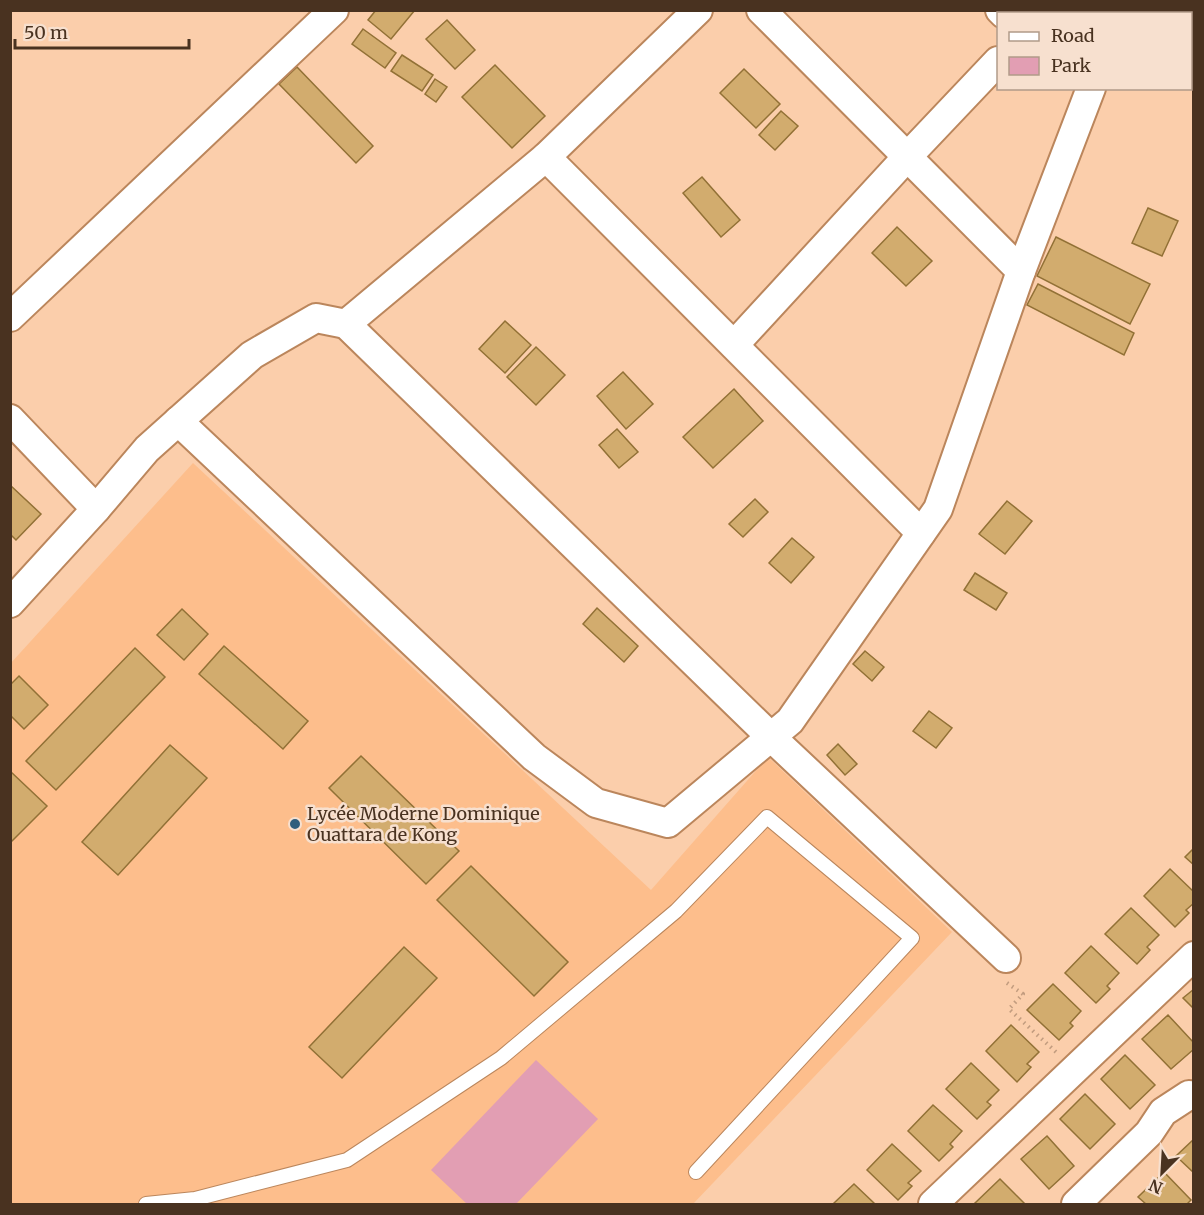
<svg xmlns="http://www.w3.org/2000/svg" width="1204" height="1215" font-family="Merriweather,serif">
<style>
.built{fill:#fdbe8c}
.green{fill:#e29eb3}
.building{fill:#d2ac6e;stroke:#927136;stroke-width:1.5}
.lines{fill:none;stroke-linecap:round;stroke-linejoin:round}
.lane-casing{stroke:#bb865c;stroke-width:16}
.street-casing{stroke:#bb865c;stroke-width:32}
.path{stroke:#c29c7f;stroke-width:4;stroke-dasharray:1.5 4.5;stroke-linecap:butt}
.lane{stroke:#fff;stroke-width:14}
.street{stroke:#fff;stroke-width:28}
.poi-dot{fill:#2f5e7d;stroke:#f7e0cf;stroke-width:2}
.labels{text-anchor:middle;stroke-width:5;stroke-linejoin:round;paint-order:stroke}
.poi-label{font-size:18px;fill:#493220;stroke:#f7e0cf;text-anchor:start}
</style>
<rect width="100%" height="100%" fill="#fbceab"/>
<!-- built -->
<polygon class="built" points="193,463 651,890 768,757 952,932 693,1204 11,1204 10,664"/>
<!-- green -->
<polygon class="green" points="536,1060 598,1119 516,1204 467,1204 431,1170"/>
<!-- building -->
<g class="building">
<polygon points="376,10 415,10 391,39 368,20"/>
<polygon points="447,20 475,50 455,69 426,39"/>
<polygon points="363,29 396,53 385,68 352,44"/>
<polygon points="402,55 433,75 422,91 391,71"/>
<polygon points="495,65 545,116 512,148 462,97"/>
<polygon points="297,67 373,146 356,163 279,84"/>
<polygon points="744,69 780,104 756,128 720,93"/>
<polygon points="435,79 447,87 436,102 425,94"/>
<polygon points="781,111 798,126 775,150 759,135"/>
<polygon points="702,177 740,220 721,237 683,193"/>
<polygon points="1148,208 1178,221 1162,256 1132,243"/>
<polygon points="897,227 932,261 906,286 872,253"/>
<polygon points="1056,237 1150,284 1130,324 1037,276"/>
<polygon points="1038,284 1134,333 1124,355 1027,305"/>
<polygon points="505,321 531,345 505,373 479,349"/>
<polygon points="536,347 565,375 536,405 507,377"/>
<polygon points="623,372 653,404 626,429 597,396"/>
<polygon points="734,389 763,421 713,468 683,437"/>
<polygon points="617,429 638,452 619,468 599,445"/>
<polygon points="10,485 41,514 16,540 10,534"/>
<polygon points="755,499 768,512 743,537 729,524"/>
<polygon points="1007,501 1032,521 1005,554 979,534"/>
<polygon points="792,538 814,557 791,583 769,563"/>
<polygon points="975,573 1007,593 996,610 964,590"/>
<polygon points="597,608 638,646 624,662 583,624"/>
<polygon points="182,609 208,634 184,660 157,635"/>
<polygon points="224,646 308,721 283,749 199,674"/>
<polygon points="135,648 165,677 56,790 26,761"/>
<polygon points="865,651 884,667 872,681 853,664"/>
<polygon points="19,676 48,705 24,729 10,715 10,685"/>
<polygon points="929,711 952,728 936,748 913,731"/>
<polygon points="838,744 857,764 845,775 827,755"/>
<polygon points="170,745 207,778 118,875 82,842"/>
<polygon points="361,756 459,851 426,884 329,788"/>
<polygon points="10,771 47,806 10,843"/>
<polygon points="1194,848 1194,865 1185,857"/>
<polygon points="471,866 568,962 534,996 437,900"/>
<polygon points="1170,869 1194,892 1194,903 1186,910 1189,913 1175,927 1144,896"/>
<polygon points="1131,908 1159,935 1147,947 1150,950 1137,964 1105,934"/>
<polygon points="1091,946 1119,973 1107,986 1110,989 1096,1003 1065,973"/>
<polygon points="404,947 437,978 342,1078 309,1047"/>
<polygon points="1053,984 1081,1011 1070,1023 1073,1026 1059,1040 1027,1010"/>
<polygon points="1194,989 1194,1009 1183,998"/>
<polygon points="1168,1015 1194,1043 1194,1049 1171,1069 1142,1039"/>
<polygon points="1011,1025 1039,1052 1027,1064 1031,1067 1017,1082 986,1051"/>
<polygon points="1125,1055 1155,1085 1130,1109 1101,1079"/>
<polygon points="971,1063 999,1090 987,1102 991,1105 977,1119 946,1089"/>
<polygon points="1085,1094 1115,1124 1090,1149 1060,1119"/>
<polygon points="933,1105 962,1131 950,1144 953,1147 939,1161 908,1131"/>
<polygon points="1047,1136 1074,1166 1049,1189 1021,1159"/>
<polygon points="1194,1139 1194,1173 1176,1156"/>
<polygon points="892,1144 921,1171 908,1183 912,1186 898,1200 867,1170"/>
<polygon points="1164,1172 1191,1200 1187,1204 1146,1204 1138,1197"/>
<polygon points="1000,1179 1025,1204 974,1204"/>
<polygon points="854,1184 875,1204 833,1204"/>
</g>
<g class="lines">
<defs>
<polyline id="lane" points="146,1204 195,1199 347,1160 501,1058 676,911 767,817 912,938 696,1172"/>
<g id="street">
<polyline points="761,10 1021,271"/>
<polyline points="1000,10 1004,14"/>
<polyline points="1124,14 1126,10"/>
<polyline points="546,157 921,533"/>
<polyline points="10,317 334,10"/>
<polyline points="346,324 771,737 1006,958"/>
<polyline points="734,345 907,157 998,61"/>
<polyline points="10,419 96,509"/>
<polyline points="178,421 534,757 596,803 668,823 790,721 938,509 1021,271 1091,88"/>
<polyline points="10,603 96,509 147,449 252,355 316,318 346,324 546,157 698,10"/>
<polyline points="933,1204 1194,956"/>
<polyline points="1076,1204 1149,1133 1163,1112 1189,1095"/>
</g>
</defs>
<!-- lane casing -->
<use href="#lane" class="lane-casing"/>
<!-- street casing -->
<use href="#street" class="street-casing"/>
<!-- path -->
<polyline class="path" points="1007,983 1023,994 1009,1009 1056,1052"/>
<!-- lane -->
<use href="#lane" class="lane"/>
<!-- street -->
<use href="#street" class="street"/>
</g>
<!-- markers -->
<circle class="poi-dot" cx="295" cy="824" r="6"/>
<g class="labels">
<!-- poi labels -->
<g class="poi-label">
<text x="307" y="820">Lycée Moderne Dominique<tspan x="307" dy="21">Ouattara de Kong</tspan></text>
</g>
</g>
<!-- border -->
<rect width="1204" height="1215" fill="none" stroke="#493220" stroke-width="24"/>
<!-- legend -->
<rect x="997" y="12" width="195" height="78" fill="#f7e0cf" stroke="#b19a89" stroke-width="1.5"/>
<rect x="1009" y="32" width="30" height="9" fill="#ffffff" stroke="#b19a89" stroke-width="1.5"/>
<text x="1051" y="42" font-size="18" fill="#493220">Road</text>
<rect x="1009" y="57" width="30" height="18" fill="#e29eb3" stroke="#b19a89" stroke-width="1.5"/>
<text x="1051" y="72" font-size="18" fill="#493220">Park</text>
<!-- north arrow -->
<g transform="translate(1162 1173) rotate(204)" stroke="#f7e0cf" stroke-width="4.5" paint-order="stroke">
<path d="M0-4.5L10 22L0 15L-10 22Z" fill="#493220"/>
<text y="-9" font-size="16" font-weight="bold" text-anchor="middle" fill="#493220">N</text>
</g>
<!-- scale -->
<path d="M15 39v9h174v-9" fill="none" stroke="#493220" stroke-width="3"/>
<text x="24" y="39" font-size="18" fill="#493220" stroke="#f7e0cf" stroke-width="4.5" paint-order="stroke">50 m</text>
</svg>
